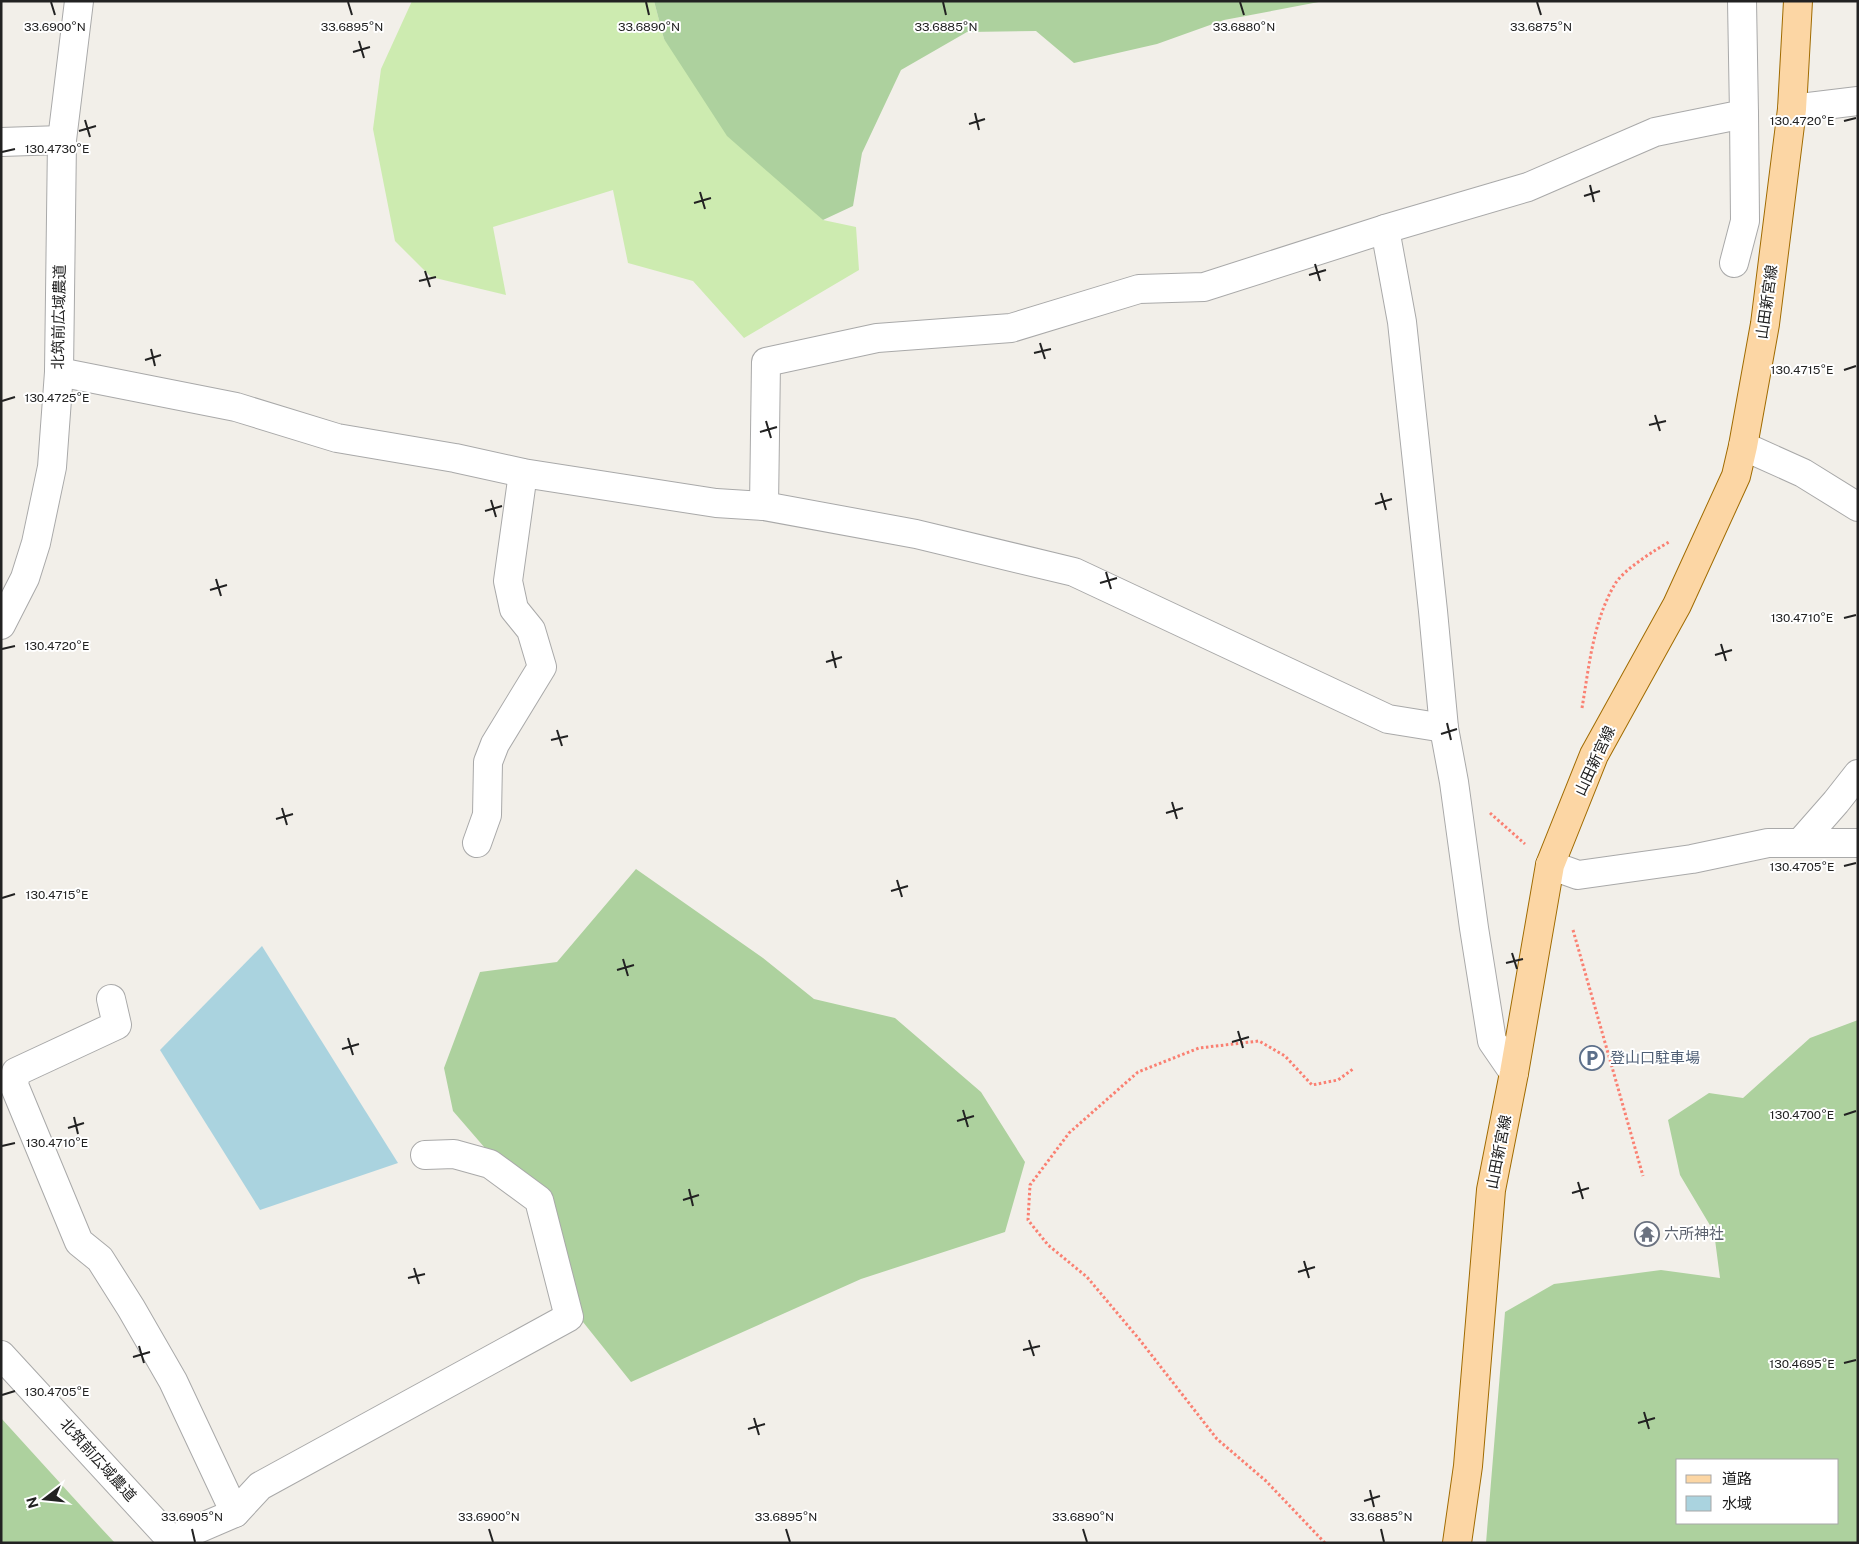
<svg xmlns="http://www.w3.org/2000/svg" width="1859" height="1544" font-family="'Public Sans','Noto Sans JP',sans-serif">
<style>
.grass{fill:#cdebb0}
.forest{fill:#add19e;fill-rule:evenodd}
.water{fill:#aad3df}
.lines{fill:none;stroke-linecap:round;stroke-linejoin:round}
.minor-casing{stroke:#a9a9a9;stroke-width:30}
.major-casing{stroke:#a06b00;stroke-width:30}
.path{stroke:#fa8072;stroke-width:3;stroke-dasharray:2.5 2.5;stroke-linecap:butt}
.minor{stroke:#fff;stroke-width:28}
.major{stroke:#fcd6a4;stroke-width:28}
.ticks{fill:none;stroke:#222;stroke-width:2}
.labels{text-anchor:middle;stroke-width:4;stroke-linejoin:round;paint-order:stroke}
.street-label{font-size:15px;fill:#222;stroke:#fff}
.service-label{font-size:15px;fill:#4e5e75;stroke:#fff;text-anchor:start}
.worship-label{font-size:15px;fill:#5b616d;stroke:#fff;text-anchor:start}
.ticks-label{font-size:12px;text-anchor:middle;fill:#222;stroke:#fff;stroke-width:4;stroke-linejoin:round;paint-order:stroke}
</style>
<rect width="100%" height="100%" fill="#f2efe9"/>
<!-- grass -->
<polygon class="grass" points="412,1 654,1 664,39 823,220 856,227 859,270 744,338 693,281 628,263 613,190 493,227 506,295 431,277 395,241 373,129 381,69"/>
<!-- forest -->
<g class="forest">
<polygon points="654,1 1324,1 1224,20 1157,44 1074,63 1036,31 967,32 901,70 862,153 853,206 823,220 727,136 664,39"/>
<polygon points="636,869 763,958 814,999 895,1018 981,1092 1025,1162 1005,1232 861,1279 631,1382 559,1292 530,1200 453,1111 444,1068 480,972 557,962"/>
<path d="M 1858,1020 L 1858,1543 L 1486,1543 L 1505,1312 L 1554,1284 L 1661,1270 L 1720,1278 L 1714,1232 L 1680,1175 L 1668,1120 L 1709,1093 L 1743,1098 L 1810,1038 ZM 1678,1460 L 1838,1460 L 1838,1523 L 1678,1523 Z"/>
<polygon points="1,1418 101,1528 115,1543 1,1543"/>
</g>
<!-- water -->
<polygon class="water" points="262,946 398,1163 260,1210 160,1050"/>
<g class="lines">
<defs>
<g id="minor">
<polyline points="1792,109 1858,101"/>
<polyline points="1,142 62,140"/>
<polyline points="1385,229 1402,322 1433,611 1444,728 1454,782 1474,928 1492,1041 1514,1073"/>
<polyline points="1734,263 1745,221 1744,114"/>
<polyline points="59,372 236,407 337,438 455,458 523,473 716,503 764,506 916,534 1074,572 1388,719 1444,728"/>
<polyline points="1743,446 1803,473 1858,507"/>
<polyline points="764,506 766,362 877,338 1011,328 1139,289 1204,287 1385,229 1528,187 1655,132 1744,114 1742,1"/>
<polyline points="1,625 25,578 36,543 52,467 59,372 62,140 79,1"/>
<polyline points="477,843 487,815 488,762 495,744 542,667 531,630 514,609 508,581 523,473"/>
<polyline points="1800,843 1836,802 1858,774"/>
<polyline points="1550,865 1578,875 1692,859 1768,843 1858,843"/>
<polyline points="111,999 117,1025 16,1072 14,1085 79,1242 100,1259 131,1308 173,1381 235,1513"/>
<polyline points="1,1355 174,1543"/>
<polyline points="172,1540 235,1513 260,1486 569,1317 539,1200 490,1164 454,1154 425,1155"/>
</g>
<polyline id="major" points="1457,1543 1468,1466 1491,1190 1514,1073 1550,865 1594,755 1677,605 1736,476 1743,446 1765,324 1792,109 1798,1"/>
</defs>
<!-- minor casing -->
<use href="#minor" class="minor-casing"/>
<!-- major casing -->
<use href="#major" class="major-casing"/>
<!-- path -->
<g class="path">
<path d="M 1582,708 C 1589,667 1593,621 1615,584 C 1623,570 1655,550 1669,542"/>
<polyline points="1490,813 1525,844"/>
<polyline points="1573,930 1643,1176"/>
<polyline points="1325,1543 1266,1481 1217,1439 1139,1339 1087,1277 1048,1245 1028,1220 1030,1185 1069,1133 1138,1072 1199,1048 1259,1041 1285,1056 1312,1085 1338,1080 1353,1069"/>
</g>
<!-- minor -->
<use href="#minor" class="minor"/>
<!-- major -->
<use href="#major" class="major"/>
</g>
<!-- ticks -->
<path class="ticks" d="M 51,2 L 55,15M 348,2 L 352,15M 646,2 L 649,15M 943,2 L 946,15M 1240,2 L 1244,15M 1537,2 L 1541,15M 359,41 L 364,58M 353,52 L 370,47M 975,113 L 979,130M 85,120 L 90,137M 1844,121 L 1856,118M 969,124 L 985,119M 79,131 L 96,126M 2,152 L 15,149M 1590,185 L 1594,202M 700,192 L 705,209M 1584,196 L 1600,191M 694,203 L 711,198M 1315,264 L 1320,281M 425,271 L 430,287M 1309,275 L 1326,270M 419,281 L 436,277M 1040,343 L 1045,359M 151,349 L 155,366M 1034,353 L 1051,349M 145,360 L 161,355M 1844,370 L 1856,366M 2,401 L 15,397M 1655,415 L 1660,431M 766,421 L 771,438M 1649,425 L 1666,421M 760,432 L 777,427M 1381,493 L 1386,510M 491,500 L 496,517M 1375,504 L 1392,499M 485,511 L 502,506M 1106,572 L 1111,589M 216,579 L 221,596M 1100,583 L 1117,578M 210,590 L 227,585M 1844,618 L 1856,615M 1721,644 L 1726,661M 2,649 L 15,646M 832,651 L 836,668M 1715,655 L 1732,650M 826,662 L 842,657M 1447,723 L 1451,740M 557,730 L 562,746M 1441,734 L 1457,729M 551,740 L 568,736M 1172,802 L 1177,819M 282,808 L 287,825M 1166,813 L 1183,808M 276,819 L 293,814M 1844,866 L 1856,863M 897,880 L 902,897M 891,891 L 908,886M 2,898 L 15,894M 1512,953 L 1517,969M 623,959 L 628,976M 1506,963 L 1523,959M 617,970 L 634,965M 1238,1031 L 1243,1048M 348,1038 L 353,1055M 1232,1042 L 1249,1037M 342,1049 L 359,1044M 963,1110 L 968,1127M 1844,1115 L 1856,1111M 74,1117 L 78,1134M 957,1121 L 974,1116M 68,1128 L 84,1123M 2,1146 L 15,1143M 1578,1182 L 1583,1199M 689,1189 L 693,1206M 1572,1193 L 1589,1188M 683,1200 L 699,1195M 1304,1261 L 1309,1278M 414,1268 L 419,1284M 1298,1272 L 1315,1267M 408,1278 L 425,1274M 1029,1340 L 1034,1356M 139,1346 L 144,1363M 1023,1350 L 1040,1346M 133,1357 L 150,1352M 1844,1363 L 1856,1360M 2,1395 L 15,1391M 1644,1412 L 1649,1429M 754,1418 L 759,1435M 1638,1423 L 1655,1418M 748,1429 L 765,1424M 1370,1490 L 1374,1507M 1364,1501 L 1380,1496M 192,1529 L 195,1542M 489,1529 L 493,1542M 786,1529 L 790,1542M 1083,1529 L 1087,1542M 1381,1529 L 1384,1542"/>
<!-- icons -->
<defs>
<symbol id="parking-ring" viewBox="-11 -11 22 22"><circle r="9.5" fill="#fff" stroke="#5c6f8a" stroke-width="1.5"/><path d="M-3.5-5.5H1a3.5 3.5 0 0 1 0 7H-1V5.5H-3.5ZM-1-3.4V-.6H.8a1.4 1.4 0 0 0 0-2.8Z" fill="#5c6f8a"/></symbol>
<symbol id="temple-ring" viewBox="-11 -11 22 22"><circle r="9.5" fill="#fff" stroke="#6b7280" stroke-width="1.5"/><path d="M0-6L5-2H3V0L6.5 2.5H4V6H1.5V3h-3V6H-4V2.5H-6.5L-3 0V-2H-5Z" fill="#6b7280"/></symbol>
</defs>
<g fill-rule="evenodd">
<use href="#parking-ring" x="1578" y="1044" width="28" height="28"/>
<use href="#temple-ring" x="1633" y="1220" width="28" height="28"/>
</g>
<g class="labels">
<!-- street labels -->
<g class="street-label">
<text transform="translate(1767 302) rotate(-82)" y="5">山田新宮線</text>
<text transform="translate(59 317) rotate(-89)" y="5">北筑前広域農道</text>
<text transform="translate(1595 761) rotate(-65)" y="5">山田新宮線</text>
<text transform="translate(1499 1152) rotate(-79)" y="5">山田新宮線</text>
<text transform="translate(98 1460) rotate(48)" y="5">北筑前広域農道</text>
</g>
<!-- service labels -->
<g class="service-label">
<text x="1610" y="1063">登山口駐車場</text>
</g>
<!-- worship labels -->
<g class="worship-label">
<text x="1664" y="1239">六所神社</text>
</g>
</g>
<g class="ticks-label">
<text x="55" y="31">33.6900°N</text>
<text x="352" y="31">33.6895°N</text>
<text x="649" y="31">33.6890°N</text>
<text x="946" y="31">33.6885°N</text>
<text x="1244" y="31">33.6880°N</text>
<text x="1541" y="31">33.6875°N</text>
<text x="1802" y="125">130.4720°E</text>
<text x="57" y="153">130.4730°E</text>
<text x="1802" y="374">130.4715°E</text>
<text x="57" y="402">130.4725°E</text>
<text x="1802" y="622">130.4710°E</text>
<text x="57" y="650">130.4720°E</text>
<text x="1802" y="871">130.4705°E</text>
<text x="57" y="899">130.4715°E</text>
<text x="1802" y="1119">130.4700°E</text>
<text x="57" y="1147">130.4710°E</text>
<text x="1802" y="1368">130.4695°E</text>
<text x="57" y="1396">130.4705°E</text>
<text x="192" y="1521">33.6905°N</text>
<text x="489" y="1521">33.6900°N</text>
<text x="786" y="1521">33.6895°N</text>
<text x="1083" y="1521">33.6890°N</text>
<text x="1381" y="1521">33.6885°N</text>
</g>
<!-- border -->
<rect width="1859" height="1544" fill="none" stroke="#222222" stroke-width="5"/>
<!-- legend -->
<rect x="1676" y="1459" width="162" height="65" fill="#ffffff" stroke="#a7a7a7"/>
<rect x="1686" y="1475" width="25" height="8" fill="#fcd6a4" stroke="#a7a7a7"/>
<text x="1722" y="1484" font-size="15" fill="#222222">道路</text>
<rect x="1686" y="1496" width="25" height="15" fill="#aad3df" stroke="#a7a7a7"/>
<text x="1722" y="1509" font-size="15" fill="#222222">水域</text>
<!-- north arrow -->
<g transform="translate(45 1499) rotate(254)" stroke="#ffffff" stroke-width="4" paint-order="stroke">
<path d="M0-4L9 19L0 12L-9 19Z" fill="#222222"/>
<text y="-8" font-size="14" font-weight="bold" text-anchor="middle" fill="#222222">N</text>
</g>
</svg>
